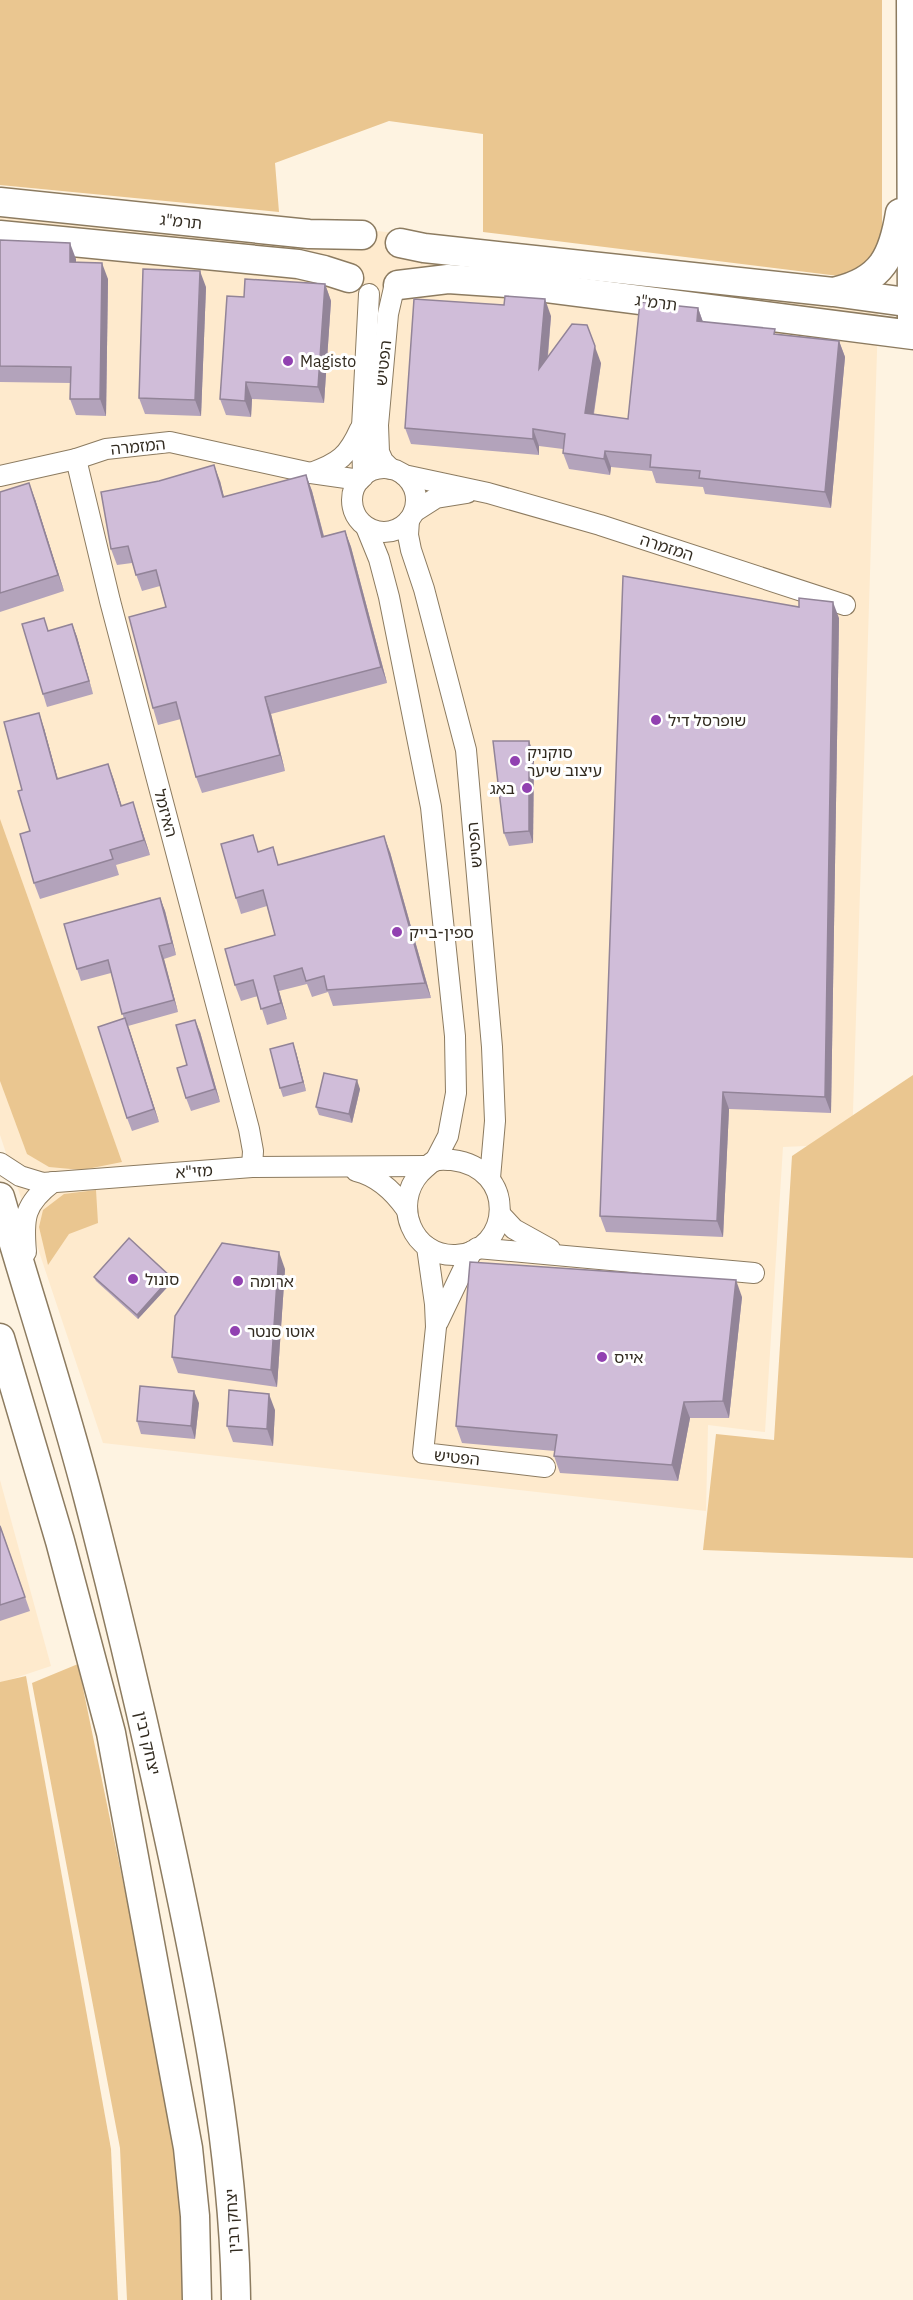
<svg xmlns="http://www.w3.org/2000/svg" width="913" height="2300" font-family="'IBM Plex Sans','Noto Sans Hebrew',sans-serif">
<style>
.built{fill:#feeacd}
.green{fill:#eac690}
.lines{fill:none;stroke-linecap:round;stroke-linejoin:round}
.minor-casing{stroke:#8c7b60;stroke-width:22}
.secondary-casing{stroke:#8c7b60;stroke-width:31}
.minor{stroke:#fff;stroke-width:20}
.secondary{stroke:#fff;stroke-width:28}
.wall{fill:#b3a3bb}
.shaded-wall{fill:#928498}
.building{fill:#d0bdd9;stroke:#928498;stroke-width:1.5}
.poi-dot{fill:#9141b1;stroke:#fff;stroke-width:2}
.labels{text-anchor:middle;stroke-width:6;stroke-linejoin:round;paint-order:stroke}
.street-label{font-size:16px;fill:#322b20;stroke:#fff}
.poi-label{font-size:16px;fill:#322b20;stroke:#fff;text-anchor:start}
</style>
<rect width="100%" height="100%" fill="#fef3e1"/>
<!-- built -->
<g class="built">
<polygon points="0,188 879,288 852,1144 783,1147 765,1432 708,1425 706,1511 103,1443 0,1135"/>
<polygon points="0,1480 51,1666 0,1683"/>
</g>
<!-- green -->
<g class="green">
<polygon points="0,0 882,0 882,242 855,278 483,232 483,134 389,121 275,163 279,212 0,185"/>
<polygon points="0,819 122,1162 82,1170 49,1167 27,1154 0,1081"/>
<polygon points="913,1075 913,1558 703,1550 716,1434 774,1440 792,1156"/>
<polygon points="96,1190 98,1223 69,1234 48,1265 39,1227 43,1210 64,1194"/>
<polygon points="78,1664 175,2134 185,2214 184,2300 127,2300 120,2148 32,1683"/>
<polygon points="26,1676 111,2149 118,2300 0,2300 0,1682"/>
</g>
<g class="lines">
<defs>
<g id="minor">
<polyline points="76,459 110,601 249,1129 253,1151 252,1167"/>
<circle cx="384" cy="500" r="32"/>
<polyline points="391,469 383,461 379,452 378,425 388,314 394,288"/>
<path d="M 311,473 C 339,463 348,456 360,429"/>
<polyline points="404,475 488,493 600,525 845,605"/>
<polyline points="0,476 76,459 106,449 170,442 311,473 360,480"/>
<polyline points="363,477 362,427 369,294"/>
<polyline points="414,512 436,498 467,493"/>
<polyline points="409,520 408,535 411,550 424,589 466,750 492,1047 495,1121 490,1178"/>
<polyline points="366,527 379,559 389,597 431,807 455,1036 456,1093 448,1136 435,1161"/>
<path d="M 452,1160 C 518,1168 512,1252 456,1255 C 412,1257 392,1204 420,1173 C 424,1169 429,1164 434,1161 C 439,1159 447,1160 452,1160 Z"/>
<polyline points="0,1163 20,1176 43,1183 252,1167 427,1166"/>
<path d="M 356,1171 C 377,1176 394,1192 406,1209"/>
<polyline points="500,1214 514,1229 550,1249"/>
<polyline points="427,1247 435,1304 436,1327 423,1453 545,1467"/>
<polyline points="477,1248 754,1273"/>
<path d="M 26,1252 C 23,1218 24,1204 53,1182"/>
<polyline points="438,1322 472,1251"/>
</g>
<g id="secondary">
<polyline points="911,0 912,321"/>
<polyline points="0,202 309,234 362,235"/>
<polyline points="0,235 298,264 324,270 349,278"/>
<polyline points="400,243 424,248 833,292 913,303"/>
<polyline points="398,285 448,279 507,283 913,335"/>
<path d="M 837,291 C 882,280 893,256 900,213"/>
<path d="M 0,1197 C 29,1297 62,1397 88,1497 C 119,1616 147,1736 173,1857 C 204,2003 234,2150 236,2300"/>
<polyline points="0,1338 60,1541 111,1733 188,2148 195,2216 197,2300"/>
</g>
</defs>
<!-- minor casing -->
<use href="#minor" class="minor-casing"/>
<!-- secondary casing -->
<use href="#secondary" class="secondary-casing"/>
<!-- minor -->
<use href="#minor" class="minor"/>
<!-- secondary -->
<use href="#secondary" class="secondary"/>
</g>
<!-- wall -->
<g class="wall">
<polygon points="0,240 76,259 76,262 108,279 106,416 76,415 70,399 71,383 0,382"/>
<polygon points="325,284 331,301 324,403 252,399 251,417 226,415 220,399 244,297"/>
<polygon points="206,287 201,416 145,414 139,398"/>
<polygon points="504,305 551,316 548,357 601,363 594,414 628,419 698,308 703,322 777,335 839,341 845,357 831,508 705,494 703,487 656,483 652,471 611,467 610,475 569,469 563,453 563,449 539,446 539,455 411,444 405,428"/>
<polygon points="306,475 312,491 324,536 345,531 351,547 387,683 271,714 285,771 202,793 196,777 181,719 158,725 153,708 166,607 160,586 142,591 132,563 117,565 111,549 220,481 224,497"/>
<polygon points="0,492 35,499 64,591 0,612"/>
<polygon points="839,618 831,1113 729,1109 723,1237 606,1232 600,1216"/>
<polygon points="72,624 77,637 93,694 47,707 43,694 49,631"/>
<polygon points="44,728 58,779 108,764 122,806 138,818 150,855 116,865 119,875 40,899 34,883 30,831 22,790"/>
<polygon points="534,754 533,843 509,846 504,833"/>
<polygon points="390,852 431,998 333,1006 328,992 312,997 307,984 279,991 287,1019 267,1025 258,996 241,1001 235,985 275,935 267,906 241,914 236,898 279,865"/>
<polygon points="160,898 165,911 176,955 164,959 178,1012 128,1026 159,1122 132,1131 127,1118 124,1019 111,973 81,981 77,969"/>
<polygon points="200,1032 220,1102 191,1111 186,1098 187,1065"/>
<polygon points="296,1052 306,1091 283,1097 280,1088"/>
<polygon points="360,1089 352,1123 319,1115 316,1107"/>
<polygon points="285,1269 277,1387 178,1373 172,1357"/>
<polygon points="94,1277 171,1277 173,1281 138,1319 96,1281"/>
<polygon points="742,1297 729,1418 690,1418 678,1481 560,1473 554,1456 555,1451 462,1443 456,1426"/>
<polygon points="199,1403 195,1439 141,1434 137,1421"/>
<polygon points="275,1410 273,1446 233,1442 227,1426"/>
<polygon points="0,1525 30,1611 0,1621"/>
</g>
<!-- shaded-wall -->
<g class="shaded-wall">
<polygon points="70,243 76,259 76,279 70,262"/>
<polygon points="102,263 108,279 106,416 100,399"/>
<polygon points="200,271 206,287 201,416 195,400"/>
<polygon points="325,284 331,301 324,403 318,387"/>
<polygon points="545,299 551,316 545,386 539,369"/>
<polygon points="698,308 704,325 697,321"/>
<polygon points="587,325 601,363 591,430 585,413"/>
<polygon points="839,341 845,357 831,508 825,492"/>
<polygon points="246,382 252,399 251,417 245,401"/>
<polygon points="533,429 539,446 539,455 533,439"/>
<polygon points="605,451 611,467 610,475 604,459"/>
<polygon points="214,465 220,481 228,513 223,497"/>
<polygon points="306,475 312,491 328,553 322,537"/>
<polygon points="29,483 35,499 64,591 58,575"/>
<polygon points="345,531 351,547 387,683 381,667"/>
<polygon points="833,602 839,618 831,1113 825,1097"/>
<polygon points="72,624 77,637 93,694 89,681"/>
<polygon points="265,697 271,714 285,771 280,755"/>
<polygon points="39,713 44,728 62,795 57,779"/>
<polygon points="529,741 534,754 533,843 529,831"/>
<polygon points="108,764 114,780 126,822 121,806"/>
<polygon points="133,802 138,818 150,855 144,840"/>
<polygon points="384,836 390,852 431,998 425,983"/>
<polygon points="160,898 165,911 176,955 172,943"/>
<polygon points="159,946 164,959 178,1012 174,1000"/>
<polygon points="274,976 279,991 287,1019 281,1003"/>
<polygon points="125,1018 130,1031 159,1122 154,1109"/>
<polygon points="195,1020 200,1032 220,1102 215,1089"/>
<polygon points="293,1043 296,1052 306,1091 303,1082"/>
<polygon points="357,1080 360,1089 352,1123 349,1114"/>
<polygon points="723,1092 729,1109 723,1237 717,1221"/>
<polygon points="279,1252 285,1269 277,1387 271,1370"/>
<polygon points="171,1277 173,1281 138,1319 137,1315"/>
<polygon points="736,1280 742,1297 729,1418 723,1401"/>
<polygon points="194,1391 199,1403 195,1439 191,1426"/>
<polygon points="269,1394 275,1410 273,1446 267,1429"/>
<polygon points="684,1402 690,1418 678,1481 672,1465"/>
</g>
<!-- building -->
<g class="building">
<polygon points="0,240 70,243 70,262 102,263 100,399 70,399 71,367 0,366"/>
<polygon points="143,269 200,271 195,400 139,398"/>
<polygon points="245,279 325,284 318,387 246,382 245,401 220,399 227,296 244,297"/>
<polygon points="505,296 545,299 539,369 572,324 587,325 595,346 585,413 628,419 640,302 698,308 697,321 775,329 774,334 839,341 825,492 699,478 700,471 650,467 651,455 605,451 604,459 563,453 565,434 533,429 533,439 405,428 414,299 504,305"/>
<polygon points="214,465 223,497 306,475 322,537 345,531 381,667 265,697 280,755 196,777 176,702 153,708 129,617 166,607 156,570 136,575 128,546 111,549 101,492 159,481"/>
<polygon points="29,483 58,575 0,593 0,492"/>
<polygon points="623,576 799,607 799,598 833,602 825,1097 723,1092 717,1221 600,1216"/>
<polygon points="44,618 48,631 72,624 89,681 43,694 22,624"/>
<polygon points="39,713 57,779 108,764 121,806 133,802 144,840 110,850 113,859 34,883 20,834 30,831 18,791 22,790 4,722"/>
<polygon points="493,741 529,741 529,831 504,833"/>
<polygon points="253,835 258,852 273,847 278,865 384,836 425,983 327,990 324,976 306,981 302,968 274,976 281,1003 261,1009 253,980 235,985 225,949 275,935 263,890 236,898 221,844"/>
<polygon points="160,898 172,943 159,946 174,1000 122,1014 108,960 77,969 64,924"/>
<polygon points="125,1018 154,1109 127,1118 98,1027"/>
<polygon points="195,1020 215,1089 186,1098 177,1068 187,1065 176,1025"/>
<polygon points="293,1043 303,1082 280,1088 270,1049"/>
<polygon points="324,1073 357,1080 349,1114 316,1107"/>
<polygon points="129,1238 171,1277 137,1315 94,1277"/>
<polygon points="222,1243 279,1252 271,1370 172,1357 175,1316"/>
<polygon points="470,1262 736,1280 723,1401 684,1402 672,1465 554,1456 557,1435 456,1426"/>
<polygon points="140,1386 194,1391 191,1426 137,1421"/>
<polygon points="229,1390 269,1394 267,1429 227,1426"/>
<polygon points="0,1526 25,1597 0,1605"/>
</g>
<!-- markers -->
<g class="poi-dot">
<circle cx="288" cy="361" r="6"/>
<circle cx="656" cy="720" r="6"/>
<circle cx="515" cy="761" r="6"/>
<circle cx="527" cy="788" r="6"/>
<circle cx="397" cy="932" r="6"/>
<circle cx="133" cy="1279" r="6"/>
<circle cx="238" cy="1281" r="6"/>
<circle cx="235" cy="1331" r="6"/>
<circle cx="602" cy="1357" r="6"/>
</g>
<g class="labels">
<!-- street labels -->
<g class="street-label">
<text transform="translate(181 221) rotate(6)" y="6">תרמ"ג</text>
<text transform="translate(656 302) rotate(7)" y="6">תרמ"ג</text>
<text transform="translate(383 363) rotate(-84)" y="6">הפטיש</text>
<text transform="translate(138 446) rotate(-6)" y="6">המזמרה</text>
<text transform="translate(667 547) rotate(18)" y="6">המזמרה</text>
<text transform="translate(166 813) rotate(75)" y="6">האיזמל</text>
<text transform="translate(474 845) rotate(-95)" y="6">הפטיש</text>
<text transform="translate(194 1171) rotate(-4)" y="6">מזי"א</text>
<text transform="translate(457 1457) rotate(6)" y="6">הפטיש</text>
<text transform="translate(148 1743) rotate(77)" y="6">יצחק רבין</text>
<text transform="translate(232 2221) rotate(-93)" y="6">יצחק רבין</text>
</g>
<!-- poi labels -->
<g class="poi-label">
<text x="300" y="367">Magisto</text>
<text x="668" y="726">שופרסל דיל</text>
<text x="527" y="758">סוקניק<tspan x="527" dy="18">עיצוב שיער</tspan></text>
<text x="515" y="794" text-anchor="end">באג</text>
<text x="409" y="938">ספין-בייק</text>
<text x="145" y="1285">סונול</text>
<text x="250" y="1287">ארומה</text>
<text x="247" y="1337">אוטו סנטר</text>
<text x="614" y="1363">אייס</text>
</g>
</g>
</svg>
